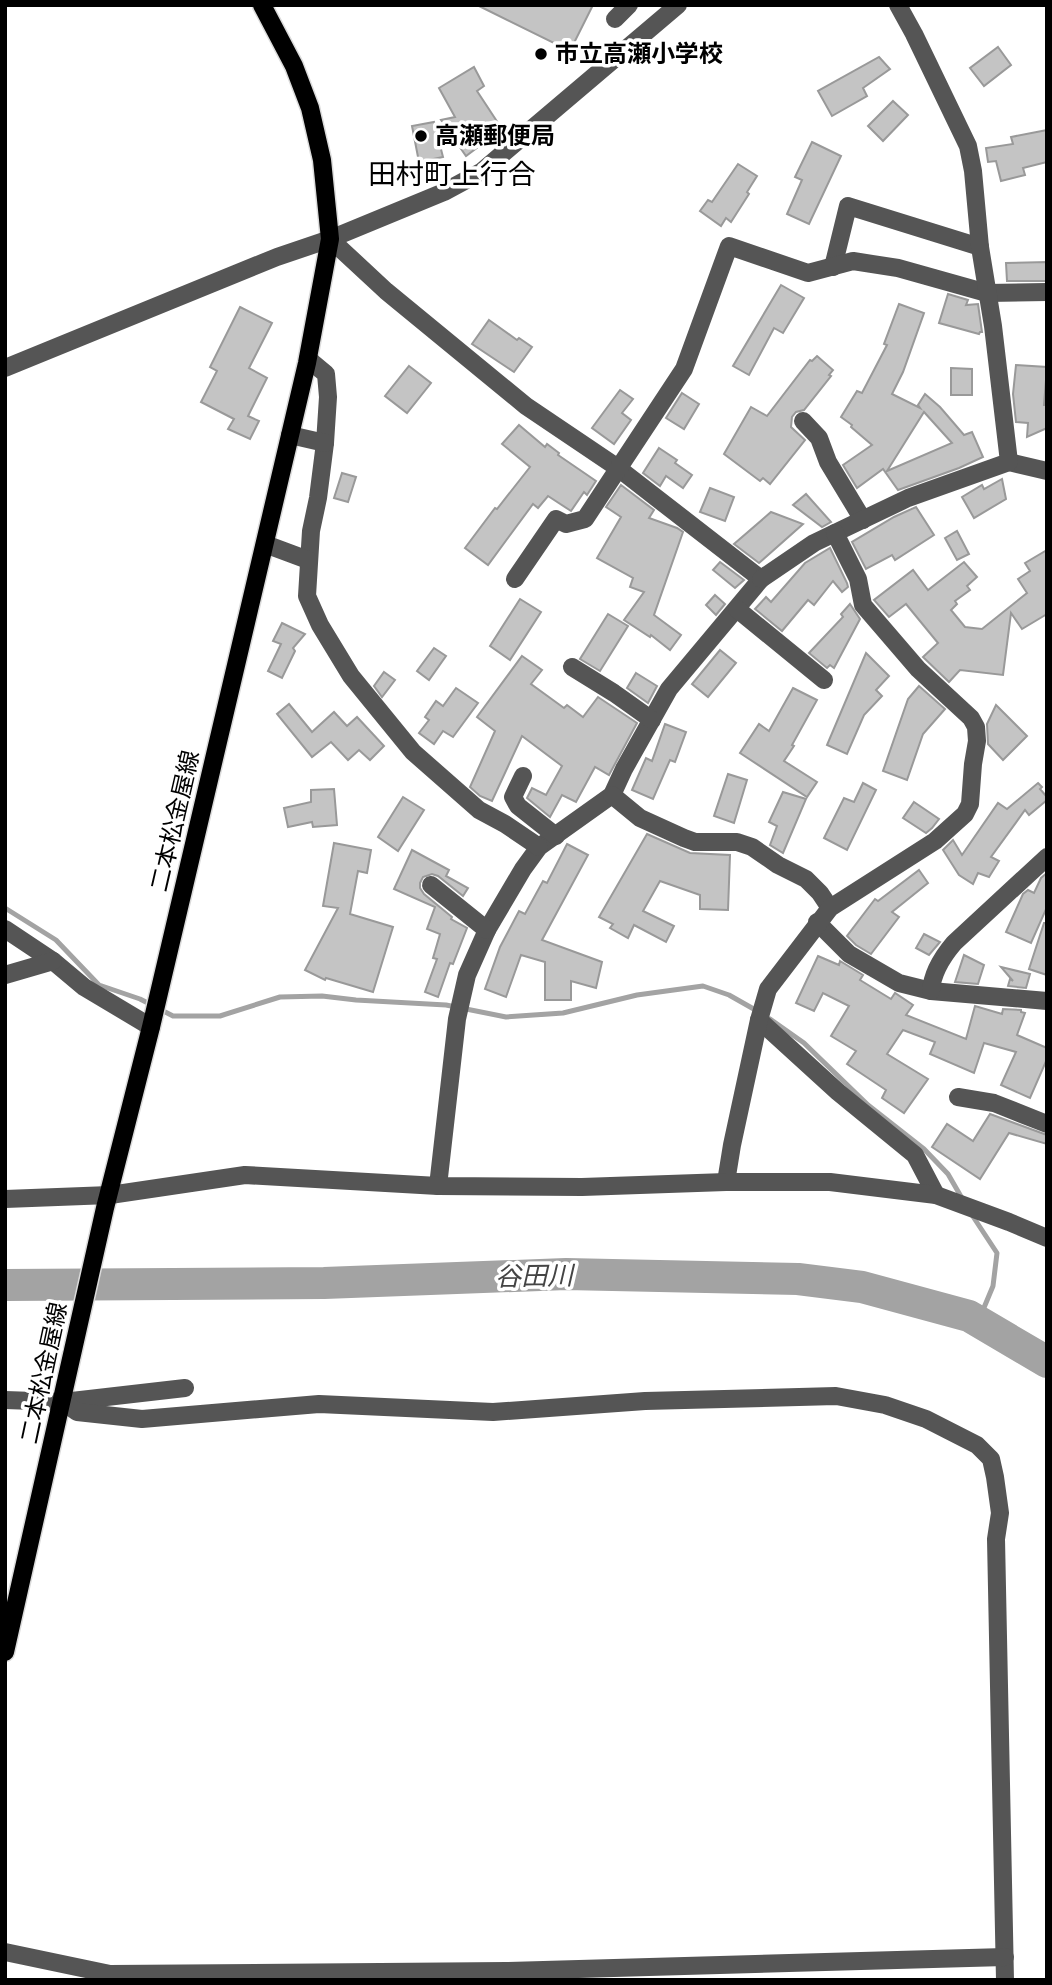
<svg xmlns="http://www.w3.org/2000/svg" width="1052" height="1985" font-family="Helvetica,'Noto Sans JP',sans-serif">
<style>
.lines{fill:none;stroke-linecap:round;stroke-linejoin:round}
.stream{stroke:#a3a3a3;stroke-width:5}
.river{stroke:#a3a3a3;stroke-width:32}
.building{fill:#c4c4c4;stroke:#999;stroke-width:2;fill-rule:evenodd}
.major-casing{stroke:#dbdbdb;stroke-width:21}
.minor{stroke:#555;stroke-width:18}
.major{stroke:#000;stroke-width:18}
.poi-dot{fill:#000;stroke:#fff;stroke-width:2.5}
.labels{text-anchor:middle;stroke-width:7;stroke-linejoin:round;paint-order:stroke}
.poi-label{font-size:24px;font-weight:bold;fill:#000;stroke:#fff;text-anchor:start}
.street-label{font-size:24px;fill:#000;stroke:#fff}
.water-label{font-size:26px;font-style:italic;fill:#444;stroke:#fff}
.quarter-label{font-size:28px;fill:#000;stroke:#fff}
</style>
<rect width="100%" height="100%" fill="#fff"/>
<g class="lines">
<!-- stream -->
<g class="stream">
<polyline points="5,908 56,940 99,985 140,999 173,1016 220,1016 280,997 322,996 356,1000 446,1005 506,1017 563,1013 637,995 703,986 729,995 759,1012"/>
<polyline points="770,1019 804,1043 868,1105 924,1149 948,1174 963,1200"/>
<polyline points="972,1215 997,1253 993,1286 978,1322"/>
</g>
<!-- river -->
<polyline class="river" points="5,1285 324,1283 566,1274 798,1279 862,1287 969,1316 1047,1362"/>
</g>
<!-- building -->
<g class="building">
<polygon points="477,5 593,5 570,51"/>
<polygon points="998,47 1011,65 984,86 970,68"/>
<polygon points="879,57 890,69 863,88 867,96 832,116 818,91"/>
<polygon points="474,67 484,86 477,91 502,129 466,156 441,120 455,117 439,88"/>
<polygon points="893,101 908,115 883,141 868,126"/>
<polygon points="434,122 443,157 419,162 412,126"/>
<polygon points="1047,130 1047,162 1023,168 1025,175 1001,181 996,161 988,162 986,148 1013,144 1011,137"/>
<polygon points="812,142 841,156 809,224 787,214 802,180 795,177"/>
<polygon points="738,164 757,176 747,192 749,194 731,222 726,218 721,226 700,211 708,200 712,202"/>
<polygon points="1047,262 1047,281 1007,281 1006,263"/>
<polygon points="781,285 804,298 783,333 774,328 749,375 733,366"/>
<polygon points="948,294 968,300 966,305 978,304 982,332 980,332 979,334 939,323"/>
<path d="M 899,304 L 924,313 L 903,372 L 892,394 L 920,408 L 918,405 L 925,394 L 940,407 L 964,435 L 972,432 L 983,457 L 959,468 L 898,490 L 883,469 L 857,488 L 843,465 L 872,445 L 851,427 L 852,425 L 841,417 L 857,391 L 862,393 L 887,345 L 884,344 ZM 924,412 L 952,443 L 887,471 Z"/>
<polygon points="240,307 272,323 249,368 267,378 248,416 259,421 250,439 228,429 234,419 201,402 217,371 210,367"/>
<polygon points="489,320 517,340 519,338 532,347 514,372 472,344"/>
<polygon points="817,356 833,370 829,375 831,376 804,410 796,412 792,417 791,427 805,440 770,484 763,478 760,481 724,454 751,407 767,416 810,360 812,361"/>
<polygon points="1016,365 1047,367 1044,405 1047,405 1047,428 1027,437 1028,423 1016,422 1013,394"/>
<polygon points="409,366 431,383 407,413 385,396"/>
<polygon points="951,368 972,369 972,395 951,395"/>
<polygon points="620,390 633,399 622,413 631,420 614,444 592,428"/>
<polygon points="682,393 699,404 684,429 666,418"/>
<polygon points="519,425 545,447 547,444 559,453 558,455 596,481 587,495 584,492 571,511 548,496 538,508 533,504 488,565 465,548 495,508 497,509 530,467 502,444"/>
<polygon points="659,448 677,460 675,463 692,475 683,488 666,476 660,486 643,473"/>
<polygon points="342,473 356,477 348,502 334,498"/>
<polygon points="1002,479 1006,499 974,518 962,497 982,485 984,489"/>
<polygon points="621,485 654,510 649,518 677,528 683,532 654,615 681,635 670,650 651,635 650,637 624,620 644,592 630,587 633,578 597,558 621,517 606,507"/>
<polygon points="710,488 734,497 725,521 700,512"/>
<polygon points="806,494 831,522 822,527 793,505"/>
<polygon points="916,507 934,535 895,560 892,555 866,569 852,542 894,517"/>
<polygon points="771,512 803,524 759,563 734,544"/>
<polygon points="957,531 969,554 957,560 945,538"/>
<polygon points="830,548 847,583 848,587 842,592 833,581 814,605 808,600 782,631 755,609 766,597 771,602 805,563"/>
<polygon points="1047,550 1047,614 1022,629 1011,613 1003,675 960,670 949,682 923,657 938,643 906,604 889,617 874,600 913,570 928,590 964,562 977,577 967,586 970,590 955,601 957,604 951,610 965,627 982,629 1027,593 1018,579 1030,571 1025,563"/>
<polygon points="720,562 744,580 735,588 713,570"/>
<polygon points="715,595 725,604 716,615 706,605"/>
<polygon points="520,599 541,612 510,660 490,646"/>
<polygon points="850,604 860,619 834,668 830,665 827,668 809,653 843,617 841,614"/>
<polygon points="608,614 628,626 600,671 580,659"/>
<polygon points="282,623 305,634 293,648 295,651 282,678 268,671 281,644 273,641"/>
<polygon points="434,648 446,656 429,680 417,671"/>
<polygon points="720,650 736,663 708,697 692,684"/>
<polygon points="866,653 889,676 876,690 882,696 864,715 847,754 827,745"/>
<polygon points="522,656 542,670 531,684 564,708 567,705 583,717 598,697 637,723 609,775 595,767 576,802 562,795 550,817 527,798 532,788 546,795 562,766 522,736 492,801 480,796 470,787 495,731 477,717"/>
<polygon points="384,672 395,680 382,697 374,686"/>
<polygon points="636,673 657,686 648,703 627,688"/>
<polygon points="919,686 945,709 923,734 907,780 883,771 908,699"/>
<polygon points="456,688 478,703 453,737 443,731 434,744 419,733 429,720 425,717 436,701 443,706"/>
<polygon points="793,688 817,700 792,745 794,746 784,761 817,782 807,797 740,753 759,724 769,731"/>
<polygon points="289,704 312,732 334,712 347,726 357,717 384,746 370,760 359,750 348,760 331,742 312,757 277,714"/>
<polygon points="996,705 1027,736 1003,760 988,744 987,724"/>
<polygon points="665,724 686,732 675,762 670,760 653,799 632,790 646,758 652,761"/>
<polygon points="728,774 747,780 734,823 714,816"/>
<polygon points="863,783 876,790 847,850 824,838 844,798 854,802"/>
<polygon points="1038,783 1042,787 1040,789 1047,797 1047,800 1029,815 1025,810 991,857 999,861 989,877 978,873 973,884 959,875 943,850 953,840 962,855 998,803 1007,809"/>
<polygon points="334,789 337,825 313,827 312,822 288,827 284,808 311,802 311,790"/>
<polygon points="783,792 806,799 783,853 770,845 777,826 769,822"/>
<polygon points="403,797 424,810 398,851 378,837"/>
<polygon points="914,802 939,819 932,828 926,833 903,818"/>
<polygon points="647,834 690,853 730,855 728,910 700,909 700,895 660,881 643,911 674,926 666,942 634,925 628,938 610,928 613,924 599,917"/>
<polygon points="334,843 371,850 367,873 358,871 350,914 393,927 373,992 326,978 325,980 305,970 338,908 323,906"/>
<polygon points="567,844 588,855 542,940 602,962 596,988 571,981 571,1000 545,1000 545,962 521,955 506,997 485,989 500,947 519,911 525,914 543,881 547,883"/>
<polygon points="412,850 449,870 446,876 468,888 463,896 438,876 432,874 423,877 420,883 420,888 424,894 452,917 451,919 467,928 453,964 450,963 438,997 425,992 437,959 433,958 440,934 427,929 435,907 394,889"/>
<polygon points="919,870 928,883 892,912 899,917 871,954 856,945 847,936 875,899 878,901"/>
<polygon points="1047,873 1047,907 1031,943 1006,932 1023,894 1028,890 1034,893 1041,878"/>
<polygon points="1044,923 1047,923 1047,975 1029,969"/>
<polygon points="924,934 940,942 929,955 916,948"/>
<polygon points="964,955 984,965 978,984 955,982"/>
<polygon points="818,956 839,965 840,961 863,975 860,980 891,999 895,993 913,1005 906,1015 966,1039 975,1006 1002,1014 1003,1009 1021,1010 1021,1012 1025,1013 1017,1035 1047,1048 1047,1059 1030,1098 1001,1085 1016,1052 984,1043 974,1073 930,1054 935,1042 903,1030 887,1054 928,1079 904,1113 882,1098 886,1090 847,1064 856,1051 831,1036 849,1006 823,993 814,1011 796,1003"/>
<polygon points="1001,967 1030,974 1026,988 1008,986 1010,979 1013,981"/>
<polygon points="990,1114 1047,1135 1047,1144 1009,1133 980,1179 932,1147 947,1124 973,1141"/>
</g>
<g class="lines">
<defs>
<polyline id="major" points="5,1652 105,1208 151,1027 307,363 330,239 322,160 310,108 294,66 262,5"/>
</defs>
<!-- major casing -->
<use href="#major" class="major-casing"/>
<!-- minor -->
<g class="minor">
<polyline points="615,19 629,5"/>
<polyline points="330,239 386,291 526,406 618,468 761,579 669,689 624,769 612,795 539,847 523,869 487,930 467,975 457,1019 438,1186"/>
<polyline points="833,267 848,206 980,247"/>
<polyline points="308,359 326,374 328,397 325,443 318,498 311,531 307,596 320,625 351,676 413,752 479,810 505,824 539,847"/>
<polyline points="5,368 277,257 330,239 444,192 481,172 678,5"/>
<polyline points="803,421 819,438 828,462 863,520"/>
<polyline points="290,435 325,443"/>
<polyline points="1009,462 1047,471"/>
<polyline points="265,544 308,560"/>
<polyline points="515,579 556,519 566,524 585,519 684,369 729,246 808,273 853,261 898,268 987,293 1047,292"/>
<polyline points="761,579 814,543 908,498 1009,462 993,326 980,247 973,171 968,146 914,34 898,5"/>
<polyline points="737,609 824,680"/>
<polyline points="572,667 614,693 652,720"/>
<polyline points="523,776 513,797 518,806 556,836"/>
<polyline points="612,795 640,818 684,838 695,842 737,842 752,847 778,865 806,879 820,893 830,908"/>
<polyline points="431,885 487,930"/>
<polyline points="817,922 849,954 899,983 931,991 1047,1001"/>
<polyline points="5,929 53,961 84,987 151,1027"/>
<polyline points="5,975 53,961"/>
<path d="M 931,991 C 932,974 943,956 954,943 L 1047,857"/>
<polyline points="759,1020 838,1092 915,1155 936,1195"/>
<polyline points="958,1097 994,1103 1047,1124"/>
<polyline points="726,1182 732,1145 759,1020 768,989 830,908 935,841 965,814 970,804 973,764 977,741 976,727 971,718 918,669 863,605 858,579 835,533"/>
<polyline points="5,1199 110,1195 245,1175 438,1186 582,1187 726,1182 830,1182 936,1195 1009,1222 1047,1238"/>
<polyline points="5,1400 63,1402 185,1388"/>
<polyline points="63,1402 77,1412 142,1419 319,1404 493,1412 645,1401 836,1396 885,1405 926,1419 977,1445 991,1459 995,1477 1000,1513 996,1539 1005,1980"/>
<polyline points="5,1952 110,1974 506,1971 1005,1957"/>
</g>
<!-- major -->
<use href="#major" class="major"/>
</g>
<!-- markers -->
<g class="poi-dot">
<circle cx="541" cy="54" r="7"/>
<circle cx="421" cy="136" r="7"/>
</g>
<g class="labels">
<!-- poi labels -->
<g class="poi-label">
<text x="555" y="62">市立高瀬小学校</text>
<text x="435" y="144">高瀬郵便局</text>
</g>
<!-- street labels -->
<g class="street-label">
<text transform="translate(175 821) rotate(-77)" y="8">二本松金屋線</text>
<text transform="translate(44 1373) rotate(-78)" y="8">二本松金屋線</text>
</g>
<!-- water labels -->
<g class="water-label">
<text transform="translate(534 1276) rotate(-1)" y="9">谷田川</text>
</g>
<!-- quarter labels -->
<g class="quarter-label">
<text x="452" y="184">田村町上行合</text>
</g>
</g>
<!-- border -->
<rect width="1052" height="1985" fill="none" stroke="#000000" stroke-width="14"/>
</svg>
